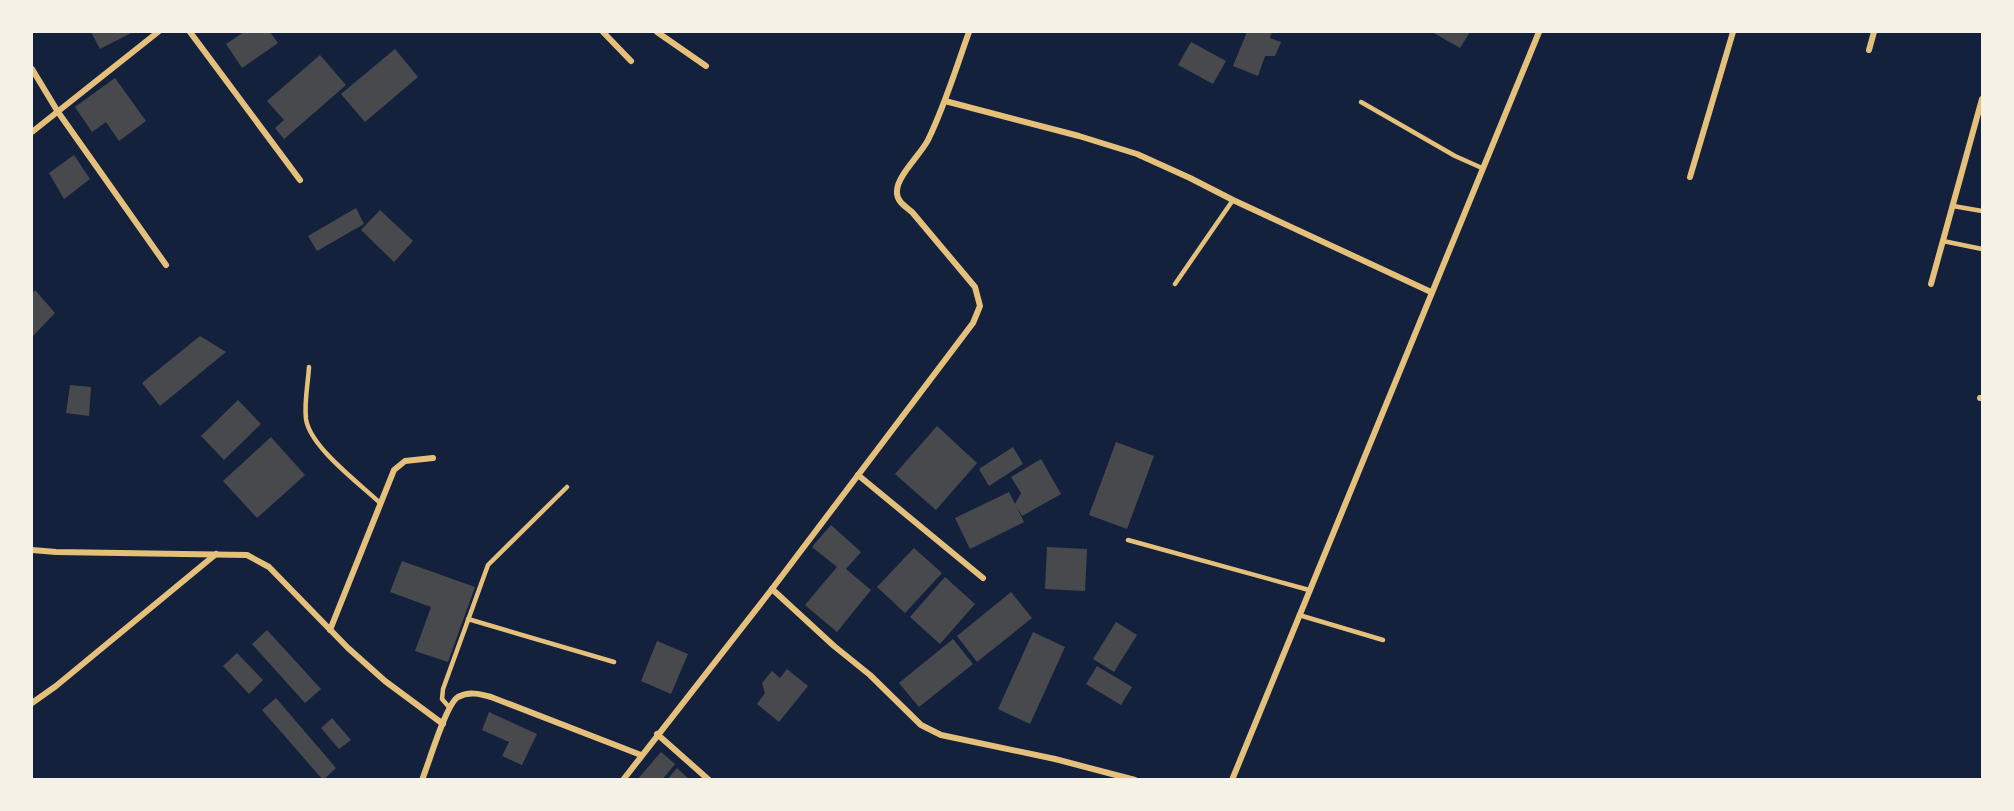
<svg xmlns="http://www.w3.org/2000/svg" width="2014" height="811" font-family="Karla,sans-serif">
<style>
.building{fill:#48494c}
.lines{fill:none;stroke-linecap:round;stroke-linejoin:round}
.service{stroke:#e5c07b;stroke-width:4.5}
.minor{stroke:#e5c07b;stroke-width:6}
</style>
<rect width="100%" height="100%" fill="#14213d"/>
<!-- building -->
<g class="building">
<polygon points="91,32 133,32 100,49"/>
<polygon points="244,32 270,32 278,43 242,68 226,44"/>
<polygon points="1247,32 1272,32 1270,38 1281,42 1275,56 1265,56 1258,76 1233,66"/>
<polygon points="1432,32 1470,32 1460,48"/>
<polygon points="1191,42 1226,61 1213,84 1178,65"/>
<polygon points="395,49 418,77 365,122 341,94"/>
<polygon points="320,55 346,85 284,139 275,128 284,120 267,101"/>
<polygon points="115,78 146,121 119,141 106,122 92,132 75,107"/>
<polygon points="74,155 90,179 64,199 49,173"/>
<polygon points="356,208 364,224 317,251 308,236"/>
<polygon points="380,210 413,241 394,262 361,230"/>
<polygon points="35,290 55,313 32,337 32,294"/>
<polygon points="200,336 226,352 160,406 142,383"/>
<polygon points="70,385 91,387 89,416 66,413"/>
<polygon points="238,400 261,424 224,460 201,436"/>
<polygon points="937,426 977,463 936,510 895,474"/>
<polygon points="271,437 305,475 257,518 223,481"/>
<polygon points="1116,442 1154,456 1127,529 1089,515"/>
<polygon points="1013,447 1023,464 989,486 979,469"/>
<polygon points="1041,459 1061,494 1022,516 1016,506 1024,522 970,549 955,518 1009,492 1015,504 1021,493 1011,477"/>
<polygon points="831,525 861,552 846,569 871,590 837,632 805,605 837,567 812,547"/>
<polygon points="1047,547 1087,549 1085,591 1045,589"/>
<polygon points="914,548 942,573 905,613 877,587"/>
<polygon points="402,561 475,587 448,662 415,651 431,607 390,592"/>
<polygon points="945,577 975,604 940,644 910,617"/>
<polygon points="1011,592 1032,618 977,662 957,636"/>
<polygon points="1116,622 1137,635 1114,672 1093,659"/>
<polygon points="267,630 321,689 305,703 252,644"/>
<polygon points="1033,632 1065,647 1030,724 998,709"/>
<polygon points="953,639 973,664 919,707 899,683"/>
<polygon points="657,641 688,654 671,694 641,681"/>
<polygon points="237,653 263,680 249,694 223,666"/>
<polygon points="1097,666 1132,687 1121,705 1086,684"/>
<polygon points="787,669 808,686 779,722 757,704 765,693 762,683 772,671 780,678"/>
<polygon points="276,698 336,768 323,780 262,710"/>
<polygon points="489,712 537,734 522,765 502,756 509,742 482,730"/>
<polygon points="332,718 351,740 339,749 321,728"/>
<polygon points="661,752 675,764 662,780 637,780"/>
<polygon points="677,768 690,780 667,780"/>
</g>
<g class="lines">
<!-- service -->
<g class="service">
<polyline points="1361,102 1455,156 1482,168"/>
<polyline points="1953,206 1982,211"/>
<polyline points="1943,241 1982,249"/>
<polyline points="1175,284 1233,200"/>
<path d="M 309,367 C 308,384 304,402 306,419 C 310,447 359,483 380,503"/>
<polyline points="1128,540 1309,590"/>
<polyline points="1299,615 1383,640"/>
<polyline points="468,619 614,662"/>
<polyline points="449,707 442,699 443,689 488,565 567,487"/>
</g>
<!-- minor -->
<g class="minor">
<polyline points="190,32 300,180"/>
<polyline points="603,32 631,61"/>
<polyline points="657,32 706,66"/>
<polyline points="1869,50 1874,32"/>
<polyline points="32,69 58,112 166,265"/>
<polyline points="945,101 1079,136 1137,154 1190,178 1233,200 1431,292"/>
<polyline points="32,132 158,32"/>
<polyline points="1690,177 1733,32"/>
<polyline points="1931,284 1982,99"/>
<polyline points="1980,398 1982,398"/>
<polyline points="858,475 983,578"/>
<polyline points="32,550 56,552 247,555 269,567 348,648 385,681 443,724"/>
<polyline points="772,589 834,646 870,675 921,725 941,735 1055,759 1135,780"/>
<polyline points="330,630 394,470 405,461 433,458"/>
<polyline points="32,703 56,686 216,554"/>
<polyline points="657,734 709,780"/>
<path d="M 422,780 C 429,763 446,704 458,697 C 469,691 480,694 491,697 L 641,755"/>
<path d="M 623,780 L 772,589 L 973,323 L 980,306 L 975,287 L 912,212 C 905,206 896,201 897,191 C 897,176 921,154 928,140 C 945,105 956,68 969,32"/>
<polyline points="1232,780 1539,32"/>
</g>
</g>
<!-- border -->
<rect width="2014" height="811" fill="none" stroke="#f6f1e7" stroke-width="66"/>
</svg>
